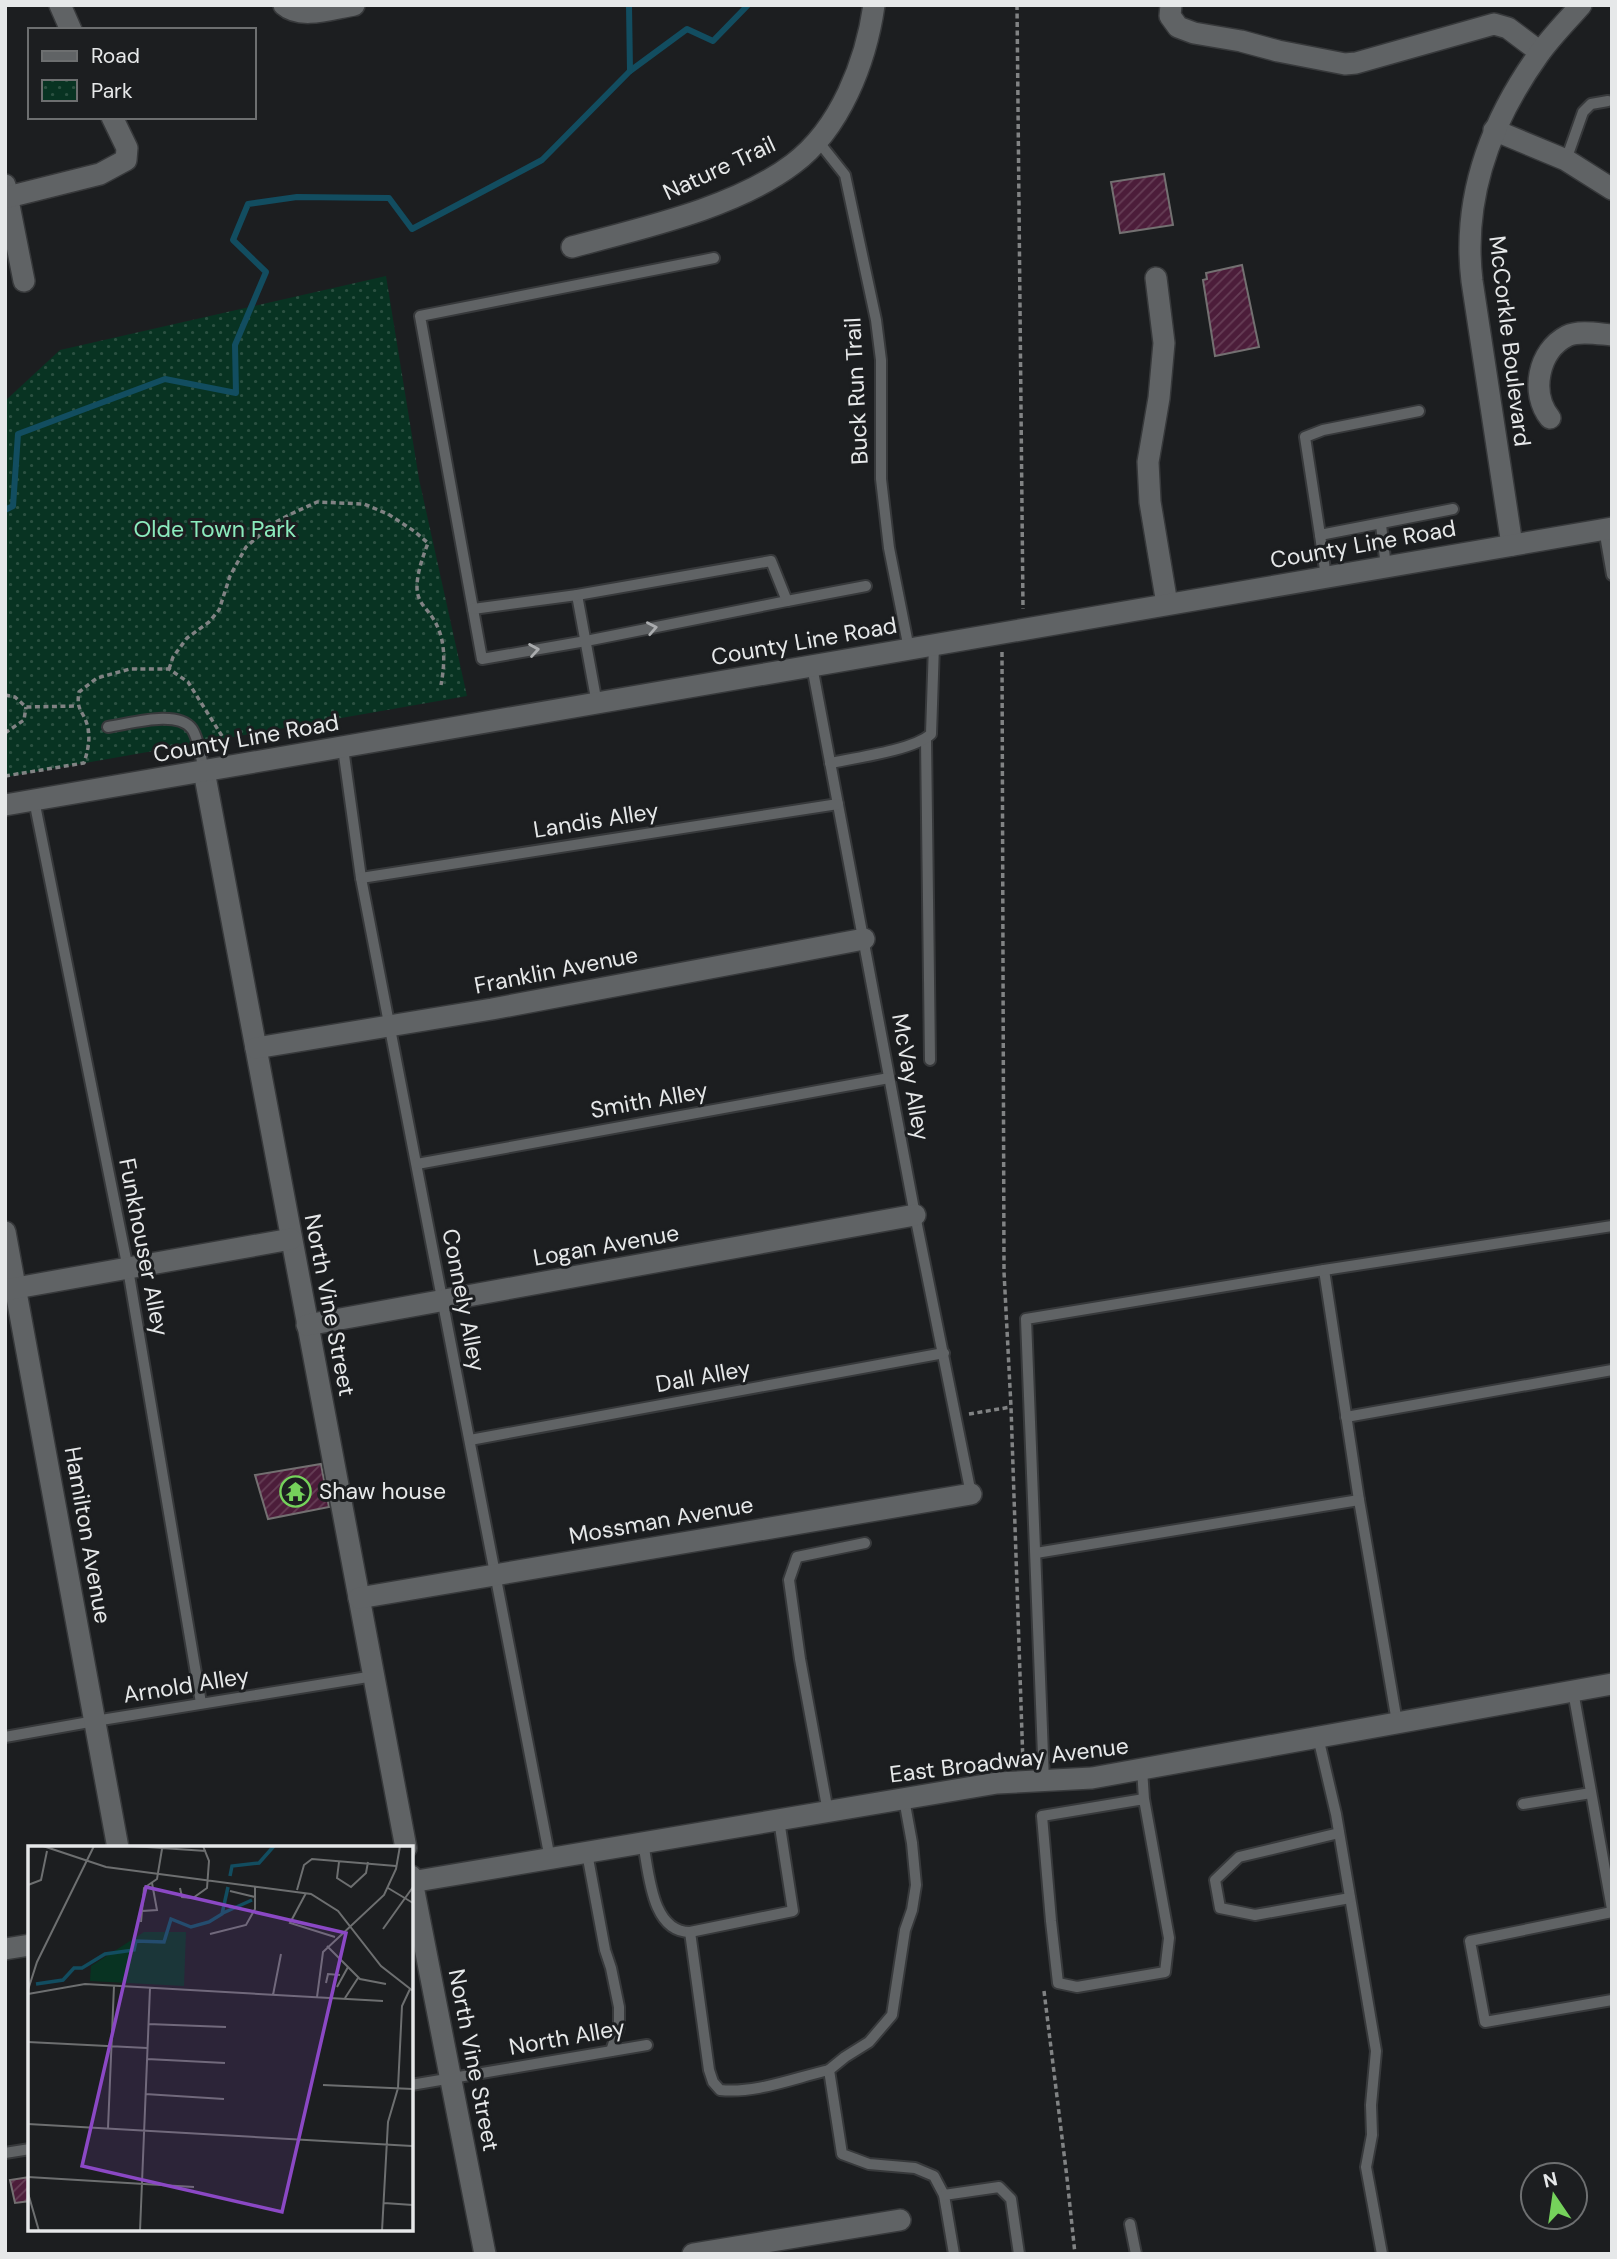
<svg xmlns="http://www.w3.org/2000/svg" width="1617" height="2259" font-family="'DM Sans',sans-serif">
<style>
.park{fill:url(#park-dots)}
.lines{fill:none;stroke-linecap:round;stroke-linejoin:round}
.stream{stroke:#124d60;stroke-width:6}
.building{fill:url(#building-hatch);stroke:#737071;stroke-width:2}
.lane-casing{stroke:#37393b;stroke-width:14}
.street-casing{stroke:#37393b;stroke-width:24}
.path{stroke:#818384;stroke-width:3.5;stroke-dasharray:5 3.5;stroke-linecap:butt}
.lane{stroke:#606365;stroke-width:10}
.street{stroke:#606365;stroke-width:21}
.oneway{stroke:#aaacae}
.labels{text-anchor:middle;stroke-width:6;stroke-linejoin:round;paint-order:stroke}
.street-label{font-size:23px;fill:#e6e8e9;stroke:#1c1e20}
.park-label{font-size:23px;fill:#8bebbd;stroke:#1c1e20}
.poi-label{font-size:23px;fill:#e6e8e9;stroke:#1c1e20;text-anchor:start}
.inset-river{fill:none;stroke:#124d60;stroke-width:3.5}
.inset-road{fill:none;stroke:#6d6f70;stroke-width:2}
.view{fill:#8b48c5;fill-opacity:0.15;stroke:#8b48c5;stroke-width:3.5}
.inset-edge{fill:none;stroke:#e6e8e9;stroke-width:3.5}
</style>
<defs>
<pattern id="park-dots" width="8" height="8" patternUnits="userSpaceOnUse" patternTransform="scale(1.75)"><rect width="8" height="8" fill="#083322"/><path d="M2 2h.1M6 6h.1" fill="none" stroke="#2c5142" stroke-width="1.8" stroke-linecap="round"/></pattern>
<pattern id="building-hatch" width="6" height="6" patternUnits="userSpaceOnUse" patternTransform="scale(1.75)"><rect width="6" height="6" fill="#4c1d3a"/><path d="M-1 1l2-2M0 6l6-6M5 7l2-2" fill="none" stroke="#663e56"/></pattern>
</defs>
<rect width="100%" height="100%" fill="#1c1e20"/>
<!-- park -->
<polygon class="park" points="386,276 419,479 467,696 5,777 5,401 60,350"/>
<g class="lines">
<!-- stream -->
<g class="stream">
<polyline points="630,71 687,29 713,41 748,5"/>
<polyline points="5,510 13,506 18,434 165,379 236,393 235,345 266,272 233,240 248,204 297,197 389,198 412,229 542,160 630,71 629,5"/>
</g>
</g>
<!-- building -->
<g class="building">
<polygon points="1164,174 1173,225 1120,233 1111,182"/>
<polygon points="1242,265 1259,347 1215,356 1203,280 1207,279 1206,273"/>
<polygon points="321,1464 329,1507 268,1519 255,1475"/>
<polygon points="30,2177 30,2201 15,2203 10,2180"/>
</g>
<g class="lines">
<defs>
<g id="lane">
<polyline points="818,141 845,175 876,320 881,360 881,479 889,548 909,649"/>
<polyline points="1566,160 1583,112 1591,104 1608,101"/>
<polyline points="714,258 420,316 482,659 586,641 787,601"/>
<polyline points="1381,525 1386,567"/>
<polyline points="1604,529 1612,575"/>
<polyline points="1320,535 1305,437 1323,430 1419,411"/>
<polyline points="1326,577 1320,535 1453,509"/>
<polyline points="577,595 597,704"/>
<polyline points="473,609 577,595 771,561 787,601 866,586"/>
<polyline points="812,666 915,1215 971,1494"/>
<path d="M 108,727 C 130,724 177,709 192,729 C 199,739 201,759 204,771"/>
<polyline points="926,739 930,1060"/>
<polyline points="343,748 361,878 550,1859"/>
<path d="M 830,763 C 855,758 914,750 931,734 L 934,645"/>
<polyline points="34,800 128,1269 201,1703"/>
<polyline points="361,878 838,804"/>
<polyline points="417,1164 889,1078"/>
<polyline points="1324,1270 1359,1500 1397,1722"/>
<polyline points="1346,1417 1612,1370"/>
<polyline points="470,1440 944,1353"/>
<polyline points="1036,1553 1359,1500"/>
<polyline points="1573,1691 1612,1909"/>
<polyline points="5,1737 95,1721 374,1676"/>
<polyline points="1318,1737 1336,1814 1376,2051 1371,2105 1372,2135 1366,2167 1382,2254"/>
<polyline points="1142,1769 1144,1799 1169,1938 1165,1972 1077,1987 1058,1983 1051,1921 1042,1816 1144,1799"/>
<polyline points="1044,1781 1026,1319 1324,1270 1612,1226"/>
<polyline points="904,1799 912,1843 916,1885 912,1910 905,1930 892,2015 869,2042 845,2057 829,2070 842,2154 869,2164 915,2168 934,2176 944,2195 954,2254"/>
<polyline points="1523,1804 1591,1793"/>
<polyline points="828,1812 800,1659 789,1580 797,1557 865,1543"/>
<polyline points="1339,1833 1239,1857 1215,1880 1220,1908 1255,1915 1350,1898"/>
<path d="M 643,1843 C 649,1872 651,1932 690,1932 L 793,1911 L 779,1820"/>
<polyline points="587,1853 605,1950 611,1968 619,2007 619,2027 611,2051"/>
<polyline points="1612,1912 1470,1941 1485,2022 1612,2000"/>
<path d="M 690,1932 L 709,2070 L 713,2082 L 720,2090 C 755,2094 794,2078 829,2070"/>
<polyline points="411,2085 647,2045"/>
<polyline points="5,2153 30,2149"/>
<polyline points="944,2195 999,2187 1011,2199 1019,2254"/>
<polyline points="1130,2224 1136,2254"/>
</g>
<g id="street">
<polyline points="60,5 71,30"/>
<path d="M 284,5 C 301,20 334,8 354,5"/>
<polyline points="1171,5 1170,16 1178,27 1194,33 1241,41 1278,51 1345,64 1356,63 1494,24 1508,28 1540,52"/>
<polyline points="1494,130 1566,160 1612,189"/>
<polyline points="5,185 24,281"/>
<polyline points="8,197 100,174 126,160 127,148 112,117"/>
<path d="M 572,247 C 642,228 735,208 793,164 C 840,129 866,62 874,5"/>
<polyline points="1156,278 1164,343 1159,398 1148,462 1150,502 1167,604"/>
<path d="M 1550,418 C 1530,393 1538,351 1567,336 C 1579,330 1599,334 1612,335"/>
<path d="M 1512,545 L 1472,281 C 1462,198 1491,121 1539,54 C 1551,37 1567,21 1581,5"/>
<polyline points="204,771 406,1848"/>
<polyline points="5,805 1612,528"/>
<polyline points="256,1048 492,1009 864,939"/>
<polyline points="5,1232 118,1848"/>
<polyline points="5,1290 291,1239"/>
<polyline points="307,1325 915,1215"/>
<polyline points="359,1598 971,1494"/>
<polyline points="411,1876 485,2254"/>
<polyline points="411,1882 997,1783 1092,1778 1612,1684"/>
<polyline points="5,1949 30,1945"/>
<polyline points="693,2254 900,2220"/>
</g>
</defs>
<!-- lane casing -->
<use href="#lane" class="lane-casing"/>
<!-- street casing -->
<use href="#street" class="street-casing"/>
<!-- path -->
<g class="path">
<polyline points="1017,5 1023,609"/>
<polyline points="1002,652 1004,1272 1011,1407 1023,1764"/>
<path d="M 169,669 L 173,657 L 187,638 L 209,622 L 219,610 L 230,576 L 246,547 L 274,523 L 291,514 L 317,502 L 364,504 L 388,514 L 414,531 L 428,543 C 423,556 417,573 417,587 C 417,603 427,608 434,620 C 446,640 445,663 441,685"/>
<polyline points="5,695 15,697 26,707 77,706"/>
<polyline points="5,733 24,720 26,707"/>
<path d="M 5,776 L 84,763 C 88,750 91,738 87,724 C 82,709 76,710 79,692 L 97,678 L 130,669 L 169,669 L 188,682 L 222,736"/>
<polyline points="969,1414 1011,1407"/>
<polyline points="1044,1991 1067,2178 1075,2254"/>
</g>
<!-- lane -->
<use href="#lane" class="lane"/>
<!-- street -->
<use href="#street" class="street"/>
</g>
<!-- one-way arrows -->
<defs><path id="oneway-chevron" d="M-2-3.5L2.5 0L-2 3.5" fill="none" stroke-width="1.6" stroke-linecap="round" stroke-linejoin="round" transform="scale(1.75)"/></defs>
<g class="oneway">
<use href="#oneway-chevron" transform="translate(652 628) rotate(-11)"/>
<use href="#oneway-chevron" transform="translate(534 650) rotate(-9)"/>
</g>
<!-- icons -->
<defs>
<symbol id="temple-ring" viewBox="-11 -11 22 22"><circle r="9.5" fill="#1c1e20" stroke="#75d25b" stroke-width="1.5"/><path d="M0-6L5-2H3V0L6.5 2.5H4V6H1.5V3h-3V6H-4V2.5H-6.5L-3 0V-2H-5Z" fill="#75d25b"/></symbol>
</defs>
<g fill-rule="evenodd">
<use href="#temple-ring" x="278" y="1474" width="35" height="35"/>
</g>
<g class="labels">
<!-- street labels -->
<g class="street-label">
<text transform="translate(719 168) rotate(-25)" y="8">Nature Trail</text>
<text transform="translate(1510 341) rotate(83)" y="8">McCorkle Boulevard</text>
<text transform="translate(856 391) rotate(-93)" y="8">Buck Run Trail</text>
<text transform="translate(1363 544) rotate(-10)" y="8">County Line Road</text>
<text transform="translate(804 641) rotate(-10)" y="8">County Line Road</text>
<text transform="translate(246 738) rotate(-10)" y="8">County Line Road</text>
<text transform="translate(596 820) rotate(-9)" y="8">Landis Alley</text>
<text transform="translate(556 970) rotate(-11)" y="8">Franklin Avenue</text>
<text transform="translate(911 1077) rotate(80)" y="8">McVay Alley</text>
<text transform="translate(649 1100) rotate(-10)" y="8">Smith Alley</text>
<text transform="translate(606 1245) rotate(-10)" y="8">Logan Avenue</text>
<text transform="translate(144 1247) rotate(79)" y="8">Funkhouser Alley</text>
<text transform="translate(464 1300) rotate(79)" y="8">Connely Alley</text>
<text transform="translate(330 1305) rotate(79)" y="8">North Vine Street</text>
<text transform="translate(703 1376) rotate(-10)" y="8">Dall Alley</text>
<text transform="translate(661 1520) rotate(-10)" y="8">Mossman Avenue</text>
<text transform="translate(88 1535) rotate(80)" y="8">Hamilton Avenue</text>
<text transform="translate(186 1685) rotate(-9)" y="8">Arnold Alley</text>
<text transform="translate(1009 1760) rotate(-7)" y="8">East Broadway Avenue</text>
<text transform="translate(567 2037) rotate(-10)" y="8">North Alley</text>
<text transform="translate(474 2060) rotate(79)" y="8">North Vine Street</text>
</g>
<!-- park labels -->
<g class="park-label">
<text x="215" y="537">Olde Town Park</text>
</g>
<!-- poi labels -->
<g class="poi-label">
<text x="319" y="1499">Shaw house</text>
</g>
</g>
<!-- overview -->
<g transform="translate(28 1846)">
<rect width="385" height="385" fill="#1c1e20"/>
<path d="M 116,86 L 158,86 L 156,140 L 62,135 L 63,120 Z" fill="#083322"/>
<path class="inset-river" d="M 202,30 L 204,20 L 231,17 L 246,0M 195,67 L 224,54M 8,138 L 35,134 L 46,122 L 54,122 L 77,108 L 106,104 L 108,95 L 136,96 L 143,73 L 163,81 L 181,76 L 194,68 L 200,41"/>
<path class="inset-road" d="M 15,0 L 78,21 L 283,48 L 310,65 L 353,120 L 385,145M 104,0 L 178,5M 311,16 L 309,32 L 323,41 L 338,27 L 340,16M 0,39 L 13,34 L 19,5M 152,42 L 154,51 L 165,52 L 179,42 L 181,15 L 175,0M 360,42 L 385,57M 269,44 L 276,19 L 284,13 L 368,20M 202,45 L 227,51M 278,47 L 262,77 L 307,91M 114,65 L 129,64 L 124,37M 113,76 L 116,42 L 129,33 L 134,3M 355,83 L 385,41M 182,88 L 218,79 L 227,63 L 227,40M 299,100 L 332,133 L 358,138M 298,137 L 300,128 L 312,129M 309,141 L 320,121M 0,144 L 9,116 L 66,0M 0,148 L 57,138 L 355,155M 245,149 L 253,108M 289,151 L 295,106 L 356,49 L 368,23 L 372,0M 317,152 L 330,132M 120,178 L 198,181M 0,196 L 119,202M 119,213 L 197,217M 295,239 L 385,243M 117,248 L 196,253M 0,278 L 384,300M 80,282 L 86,140M 0,331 L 166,341M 0,347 L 11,385M 356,357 L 385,359M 112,385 L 122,142M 354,385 L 360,276 L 370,242 L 374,160 L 382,143"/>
<path class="view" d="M 118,41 L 318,87 L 254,366 L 54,320 Z"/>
<rect width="385" height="385" class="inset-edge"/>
</g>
<!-- border -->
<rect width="1617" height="2259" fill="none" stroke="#e6e8e9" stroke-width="14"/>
<!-- legend -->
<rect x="28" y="28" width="228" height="91" fill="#1c1e20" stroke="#6d6f70" stroke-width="2"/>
<rect x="42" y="51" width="35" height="10" fill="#606365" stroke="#6d6f70" stroke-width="2"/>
<text x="91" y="63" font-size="21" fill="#e6e8e9">Road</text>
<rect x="42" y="80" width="35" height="21" fill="url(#park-dots)" stroke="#6d6f70" stroke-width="2"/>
<text x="91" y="98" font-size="21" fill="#e6e8e9">Park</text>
<!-- north arrow -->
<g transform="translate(1554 2196) rotate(347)"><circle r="33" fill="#1c1e20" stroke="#6d6f70" stroke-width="2"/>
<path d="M0-5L12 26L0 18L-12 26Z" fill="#75d25b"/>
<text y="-10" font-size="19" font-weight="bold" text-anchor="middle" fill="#e6e8e9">N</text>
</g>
</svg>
